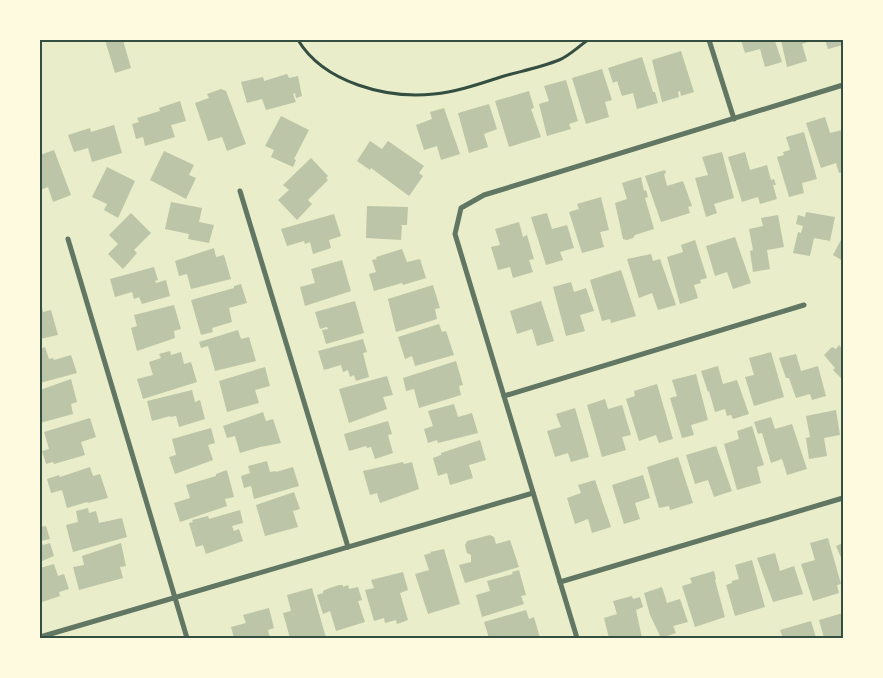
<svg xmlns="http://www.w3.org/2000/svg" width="883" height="678" font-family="Ubuntu,sans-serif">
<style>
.building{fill:#bcc5a7}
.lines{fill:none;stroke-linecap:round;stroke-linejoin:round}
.path{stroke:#344e41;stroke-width:3}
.minor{stroke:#617663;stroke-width:5}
.neatline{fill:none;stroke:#344e41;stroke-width:2}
</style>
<rect width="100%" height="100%" fill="#e9edc9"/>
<!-- building -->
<g class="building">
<polygon points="105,40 123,40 131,68 115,73"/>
<polygon points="741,40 775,41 782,62 765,67 760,49 745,53"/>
<polygon points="781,40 814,40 802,44 807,61 787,67"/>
<polygon points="825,40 843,40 843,45 828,49"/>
<polygon points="681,51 694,92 681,96 680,91 678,92 679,97 662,102 652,60"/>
<polygon points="642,57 653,92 655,92 658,103 637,109 633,93 622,96 617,81 613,83 608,68"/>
<polygon points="602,69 612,100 605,102 609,117 586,124 572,78"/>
<polygon points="287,74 289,78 298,76 302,96 296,98 295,93 293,94 296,102 266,110 262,99 247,103 241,82 263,77 264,81"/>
<polygon points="566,80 578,121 569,124 571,129 547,136 539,104 549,101 544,86"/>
<polygon points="221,89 226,91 246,144 227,151 222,137 208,141 195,103 209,98 207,94"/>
<polygon points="529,91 534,108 531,109 541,137 509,147 495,101"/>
<polygon points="180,101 186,121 171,125 175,137 145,146 143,137 136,139 132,124 139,122 137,118 160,111 159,108"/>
<polygon points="489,104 497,129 484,134 488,147 469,153 458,113"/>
<polygon points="444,108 460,154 441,160 437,146 424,150 416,125 432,119 430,112"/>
<polygon points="281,116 309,130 294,159 296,160 293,167 271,157 274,150 265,146"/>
<polygon points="825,117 830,133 842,130 843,133 843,172 839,173 836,163 821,168 806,123"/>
<polygon points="114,125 122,153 92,162 88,148 74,152 68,135 90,128 91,132"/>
<polygon points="804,132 817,179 802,183 804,193 789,197 777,157 784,155 783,152 790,150 786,137"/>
<polygon points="370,141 382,149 388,141 424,166 419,173 423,176 409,196 371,168 370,170 357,161"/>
<polygon points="54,150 71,195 53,202 48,187 40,190 40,155"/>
<polygon points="164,151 194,165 189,175 196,178 186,199 150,180"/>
<polygon points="722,152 734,198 714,204 717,213 706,217 695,178 708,175 702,157"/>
<polygon points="745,152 750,170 767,165 771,180 774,179 776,185 773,185 777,199 760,204 758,197 742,202 728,157"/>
<polygon points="311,158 328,176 326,178 328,180 308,200 312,204 297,220 278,200 289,190 283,185"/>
<polygon points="107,167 135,181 118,218 104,210 107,204 92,197"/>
<polygon points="665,170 666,173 664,174 667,186 683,181 692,206 688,207 690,213 661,222 645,176"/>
<polygon points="641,177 644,191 646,190 648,197 645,198 654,229 635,235 633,238 627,240 623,239 615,203 627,199 622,183"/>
<polygon points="601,197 609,230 600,232 604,247 582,253 569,212 579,209 577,204"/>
<polygon points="171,202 202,208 199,222 214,225 209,243 188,239 189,234 165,229"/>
<polygon points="367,206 408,207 407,225 400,225 402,226 401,240 366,238"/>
<polygon points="806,212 835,217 830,241 814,238 810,256 793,253 798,232 801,233 803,226 796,224 798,215 805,217"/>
<polygon points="131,213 151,233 134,250 137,253 123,269 108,254 118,244 109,235"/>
<polygon points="547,213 552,229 567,225 574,248 560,252 563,260 546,265 531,217"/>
<polygon points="334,214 341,236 329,240 331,248 313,254 310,242 305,244 304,241 287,246 281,229"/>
<polygon points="778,215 784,247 767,250 770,269 753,272 750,251 753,250 749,229 763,226 761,218"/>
<polygon points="519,222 523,237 527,235 534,259 529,260 533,272 513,278 510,267 498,270 491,247 500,245 495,229"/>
<polygon points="843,236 843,261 833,255"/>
<polygon points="735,237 751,283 733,289 727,272 715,276 706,246"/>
<polygon points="695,240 707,278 700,280 701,283 694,285 698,298 680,304 667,257 683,252 681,245"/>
<polygon points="214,248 216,257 224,255 231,279 191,289 187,274 179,276 175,261"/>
<polygon points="402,249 407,262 420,259 426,278 403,285 402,283 374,291 369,274 376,272 372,260 377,259 376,257"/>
<polygon points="651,254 653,261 660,259 676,305 658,310 652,293 639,298 627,259"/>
<polygon points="342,260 351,291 305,306 300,287 315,283 311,269"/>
<polygon points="154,267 158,280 155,281 156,283 166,280 170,296 142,304 139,297 134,299 132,292 115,297 110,279"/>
<polygon points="621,270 636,316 611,323 610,319 602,321 590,280"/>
<polygon points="571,282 574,292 586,288 594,311 580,315 585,331 566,336 553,287"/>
<polygon points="241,284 247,303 229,308 232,322 212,328 213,332 201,335 191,300 234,288 234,286"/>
<polygon points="433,285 440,308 435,309 437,319 396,332 388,299"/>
<polygon points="355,301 364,333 326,344 322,330 328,329 327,327 320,329 315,312"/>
<polygon points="541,301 554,341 537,346 532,329 517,334 510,311"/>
<polygon points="41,302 43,312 51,310 58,335 40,339"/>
<polygon points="174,305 181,329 174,331 175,338 137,351 131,328 137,326 134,315"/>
<polygon points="439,324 442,332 446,331 454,355 415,366 412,356 405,359 398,337"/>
<polygon points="238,330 241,339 249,337 256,361 215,371 208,346 201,348 199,342"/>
<polygon points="363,339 367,352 363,353 369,377 356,381 354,375 350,377 348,370 343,372 341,365 324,370 318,351"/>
<polygon points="839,345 842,348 843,347 843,380 833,370 835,368 824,355 832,347 836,349"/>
<polygon points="45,347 49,359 53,358 54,360 71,355 77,373 40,383 40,349"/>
<polygon points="170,351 171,355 181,352 184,364 191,362 197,382 143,399 137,379 153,375 149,362 161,358 159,354"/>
<polygon points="771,352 784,397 754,406 745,377 754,375 749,358"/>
<polygon points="796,354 801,371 818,366 826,396 812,400 810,394 796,398 789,378 786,378 779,358"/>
<polygon points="456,361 463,385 459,386 461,395 419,408 414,389 406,391 403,378"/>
<polygon points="718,366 723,384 737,380 749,414 733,419 731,415 727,416 725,409 715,412 709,391 708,392 701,371"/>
<polygon points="265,367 270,386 255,390 259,403 227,412 219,381"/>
<polygon points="696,374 708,420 691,425 694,435 682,438 670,398 677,396 672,380"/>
<polygon points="387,376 393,395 383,397 387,409 349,423 339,389"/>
<polygon points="71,379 77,402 71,404 73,414 40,423 40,390"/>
<polygon points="657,384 673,439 659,443 656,435 639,441 626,399 635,396 634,391"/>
<polygon points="192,390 195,402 200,400 205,419 179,427 176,416 170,417 170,416 152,421 147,401"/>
<polygon points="605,399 608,409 622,405 631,435 622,437 626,450 602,457 587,405"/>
<polygon points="454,404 458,417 472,413 478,433 438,443 437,440 428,443 424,429 433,426 428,411"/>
<polygon points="575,408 589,457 571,462 568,453 555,457 547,431 561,427 556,414"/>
<polygon points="836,410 840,435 824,438 827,456 809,459 806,438 810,437 806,416"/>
<polygon points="263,412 266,421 273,419 281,443 260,447 240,453 235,436 227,438 223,426"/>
<polygon points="771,417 775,429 792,424 807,469 787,475 782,459 771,463 762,433 758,434 754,422"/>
<polygon points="90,418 96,437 81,442 85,455 54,464 53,462 46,464 42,451 49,449 44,432"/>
<polygon points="388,421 392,434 388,435 393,453 375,459 371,447 367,448 366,446 349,451 344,434"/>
<polygon points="752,426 764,465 757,467 761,483 737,490 724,444 739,439 737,431"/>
<polygon points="211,428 215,443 208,445 213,460 175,474 169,457 176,455 172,439"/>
<polygon points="480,440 486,460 469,465 473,478 450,485 447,473 438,476 433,458 441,455 441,453"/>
<polygon points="716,446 732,491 714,497 708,480 695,484 686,455"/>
<polygon points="678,457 693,503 670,510 669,506 659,508 647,467"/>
<polygon points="267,461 270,472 276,471 276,472 293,467 299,486 254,499 251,486 244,488 241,476 250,473 248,466"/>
<polygon points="403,462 404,464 412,462 419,489 380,503 377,493 370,495 363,471"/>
<polygon points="90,467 93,476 100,474 108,498 88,503 87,502 67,508 62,490 51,493 47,479 59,475 60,477"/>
<polygon points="227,470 234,497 225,499 227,506 180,522 174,503 190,498 186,485 216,476 216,474"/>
<polygon points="643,475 650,498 635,503 640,519 624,524 612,485"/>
<polygon points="595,480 611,527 592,533 588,519 575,524 567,498 581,493 578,485"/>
<polygon points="294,492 300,509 293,511 298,527 265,536 256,505"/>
<polygon points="88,508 89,513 96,511 99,523 122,518 127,537 73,552 66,525 78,522 76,511"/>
<polygon points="240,510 243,523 232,526 234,531 239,529 243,541 206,554 203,545 196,547 189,523 193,522 192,520 208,516 209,519"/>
<polygon points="46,526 50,539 41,541 43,545 50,543 54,556 40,562 40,527"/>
<polygon points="490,535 494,537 496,544 510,540 519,567 465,583 459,565 471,562 471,555 467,553 465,545 467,541"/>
<polygon points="828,538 841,584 837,585 839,593 813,601 801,564 815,560 810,543"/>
<polygon points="121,543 126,566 120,567 123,578 79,590 73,567 84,565 82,556"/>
<polygon points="843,543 843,562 836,546"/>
<polygon points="444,549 460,604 428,614 415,574 429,570 424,555 431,553 430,552"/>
<polygon points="775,553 780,571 794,566 803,594 773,602 757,558"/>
<polygon points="752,560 765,607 735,616 726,585 732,583 732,581 739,579 735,565"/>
<polygon points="54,564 58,576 64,574 69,589 59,592 60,596 42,602 40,596 40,568"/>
<polygon points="519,570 526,595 521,596 524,604 482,617 476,595 490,591 487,581 513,574 512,572"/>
<polygon points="714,571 716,579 715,580 725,617 695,627 682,586 692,583 690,578"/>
<polygon points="403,572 408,590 400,593 408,620 397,624 396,620 385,623 384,618 374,621 365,590 374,588 371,580"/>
<polygon points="339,585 343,585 343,587 348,585 349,589 358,587 362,600 358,601 365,622 336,631 330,611 323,614 317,595 323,593 323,591 327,589"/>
<polygon points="662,587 667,603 680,599 688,622 673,626 676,633 661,638 650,615 644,593"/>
<polygon points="312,588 326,638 290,638 283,613 291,611 287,595"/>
<polygon points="632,596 633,599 640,597 643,607 636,610 642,638 609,638 604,618 617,614 613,601"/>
<polygon points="269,608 274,628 268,630 270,638 234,638 231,627 246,623 243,615"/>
<polygon points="526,610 529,619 534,617 540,638 489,638 484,622"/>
<polygon points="843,613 843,638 824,638 819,620"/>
<polygon points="811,621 816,638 783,638 780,630"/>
</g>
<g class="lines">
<!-- path -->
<path class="path" d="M 298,40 C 324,83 387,99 434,94 C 457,92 482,83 504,76 C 522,71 542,67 559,60 C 569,56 579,46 588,40"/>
<!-- minor -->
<g class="minor">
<polyline points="709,40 734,119"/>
<polyline points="240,191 348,547"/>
<polyline points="68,239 187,638"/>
<polyline points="504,396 804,305"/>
<polyline points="560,582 843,498"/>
<polyline points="40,637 533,493"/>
<polyline points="577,638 455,234 461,208 484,195 843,85"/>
</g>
</g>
<!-- border -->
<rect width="883" height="678" fill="none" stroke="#fefae0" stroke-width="82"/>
<rect x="41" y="41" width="801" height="596" class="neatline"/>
</svg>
